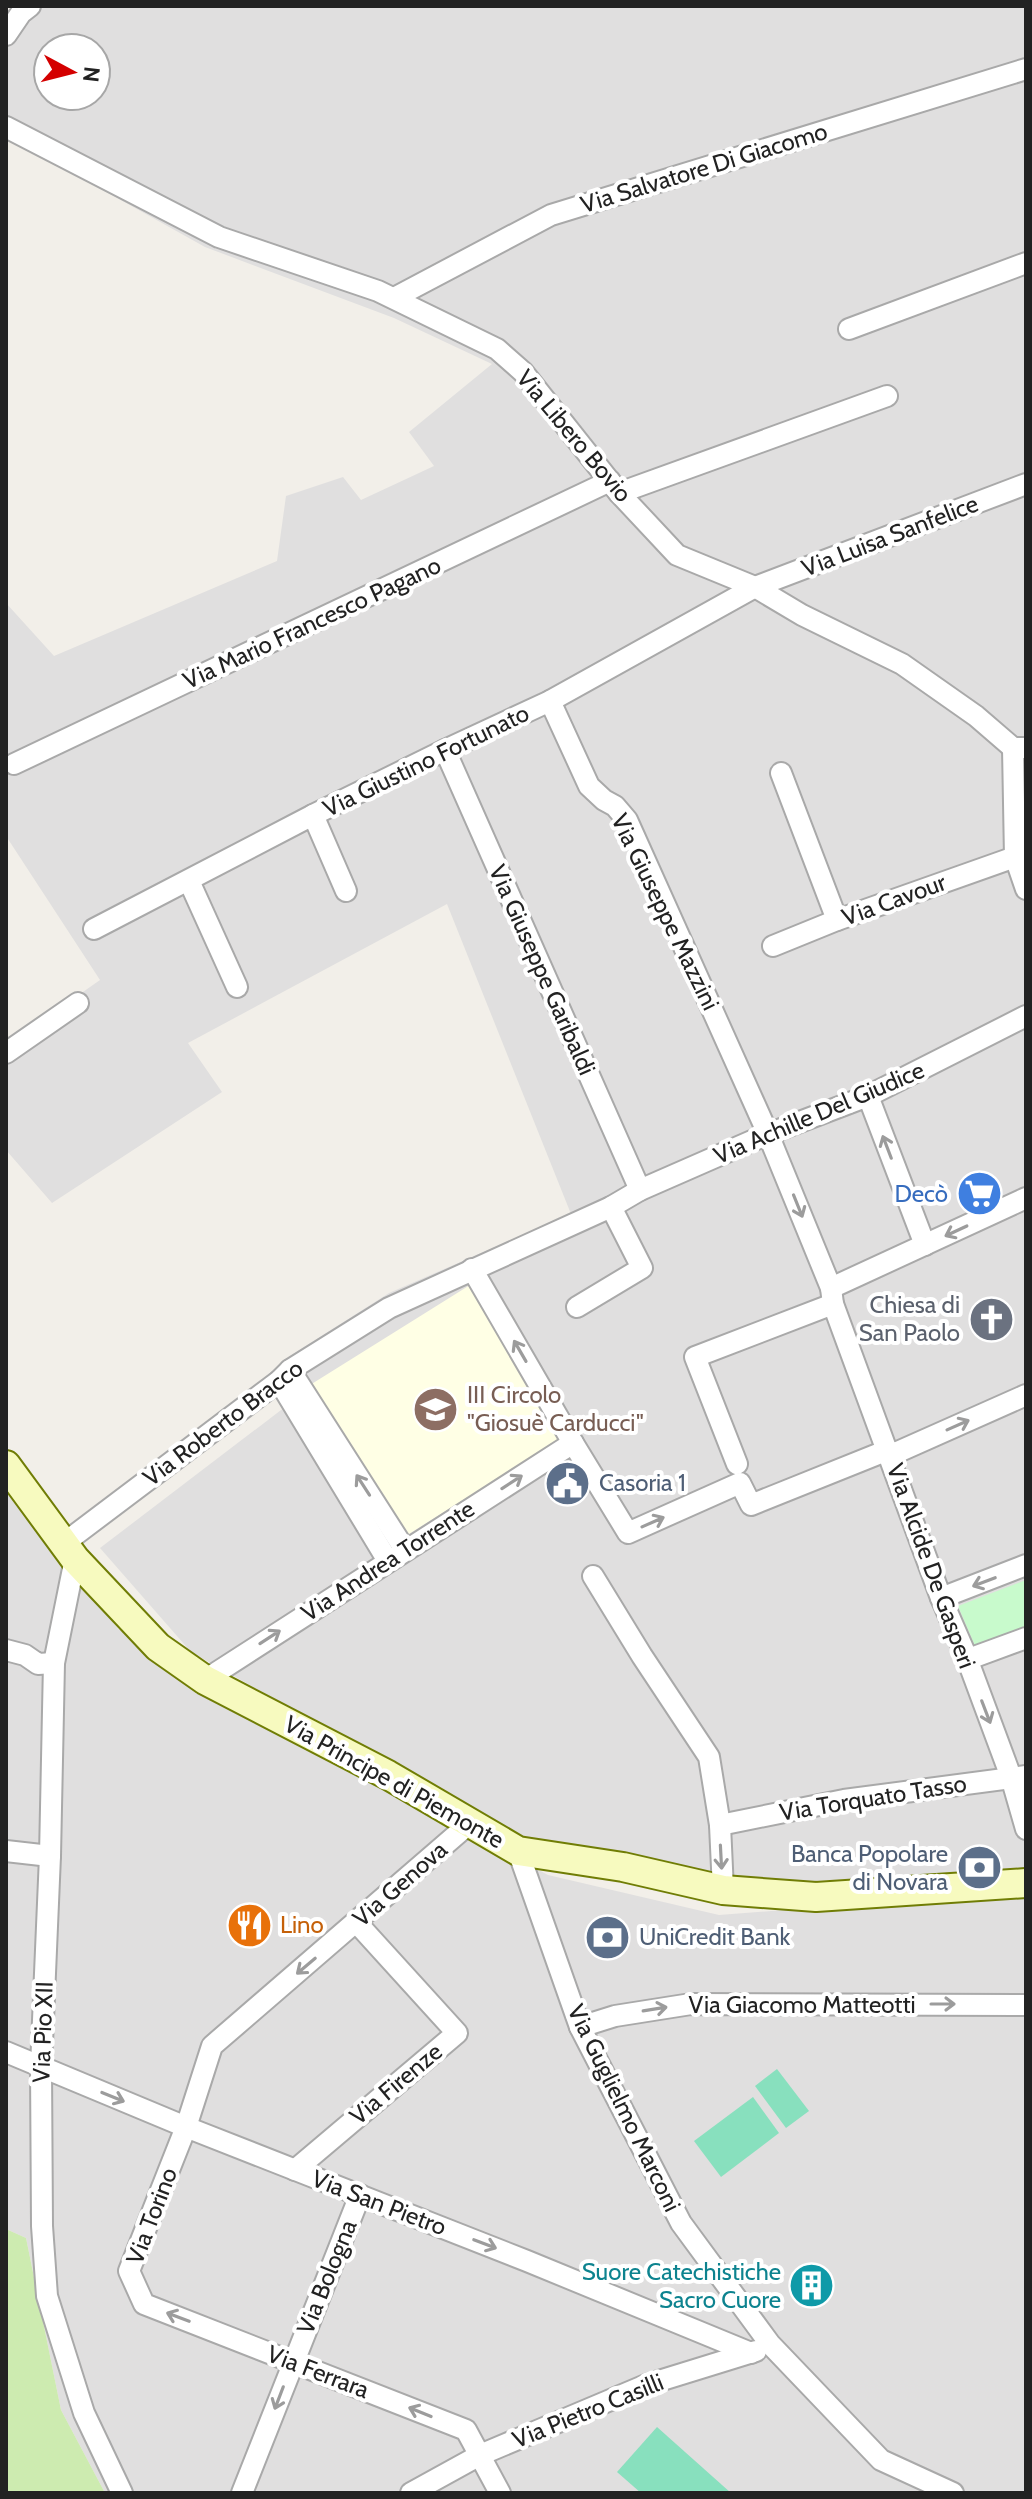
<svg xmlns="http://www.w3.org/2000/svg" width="1032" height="2499" font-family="Cabin,sans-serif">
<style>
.residential{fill:#e0dfdf;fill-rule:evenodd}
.education{fill:#ffffe5}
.grass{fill:#cdebb0}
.park{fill:#c8facc}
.pitch{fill:#88e0be}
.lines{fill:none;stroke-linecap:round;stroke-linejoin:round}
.minor-casing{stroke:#a9a9a9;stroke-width:24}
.secondary-casing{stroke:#707d05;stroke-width:32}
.minor{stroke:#fff;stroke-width:20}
.secondary{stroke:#f7fabf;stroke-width:28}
.oneway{stroke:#9c9c9c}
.labels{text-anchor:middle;stroke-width:8;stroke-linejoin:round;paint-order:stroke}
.street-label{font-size:24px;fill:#222;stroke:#fff}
.shop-label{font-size:24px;fill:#366cbe;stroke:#fff;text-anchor:end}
.worship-label{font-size:24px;fill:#5b616d;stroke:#fff;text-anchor:end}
.education-label{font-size:24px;fill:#785e54;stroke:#fff;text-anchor:start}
.service-label{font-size:24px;fill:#4e5e75;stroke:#fff;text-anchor:start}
.food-label{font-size:24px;fill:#c56008;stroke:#fff;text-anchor:start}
.culture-label{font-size:24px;fill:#0d838f;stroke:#fff;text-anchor:end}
</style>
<rect width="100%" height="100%" fill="#f2efe9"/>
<!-- residential -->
<g class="residential">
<path d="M 19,6 L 1026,6 L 1026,1870 L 757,1884 L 517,1835 L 191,1652 L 100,1548 L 285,1407 L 266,1376 L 290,1356 L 389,1293 L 571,1214 L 447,904 L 188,1043 L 222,1092 L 52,1203 L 6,1150 L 6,1046 L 100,980 L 6,836 L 6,603 L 54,656 L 277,561 L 286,496 L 343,477 L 361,500 L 434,466 L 409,432 L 492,364 L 394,318 L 205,247 L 6,136 L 6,27 ZM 48,48 L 96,48 L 96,96 L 48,96 Z"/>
<polygon points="6,1483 118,1629 293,1738 548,1875 719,1915 1026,1891 1026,2493 105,2493 61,2410 26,2238 6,2229"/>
</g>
<!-- education -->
<polygon class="education" points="470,1285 564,1437 404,1537 310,1385"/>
<!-- grass -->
<polygon class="grass" points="6,2229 26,2238 61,2410 105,2493 6,2493"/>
<!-- park -->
<polygon class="park" points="1026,1580 1026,1627 975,1646 958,1606"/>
<!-- pitch -->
<g class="pitch">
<polygon points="777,2069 809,2111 786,2128 755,2086"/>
<polygon points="753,2097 779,2133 721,2177 694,2141"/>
<polygon points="657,2427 731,2493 641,2493 617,2472"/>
</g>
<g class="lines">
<defs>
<g id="minor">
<polyline points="6,35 21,13 30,6"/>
<polyline points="6,127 219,237 378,291 497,349 523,372 619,493 677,555 755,587 802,615 902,664 976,716 1013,748 1026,748"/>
<polyline points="394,298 551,215 1026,69"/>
<polyline points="849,329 1026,263"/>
<polyline points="619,493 887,396"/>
<polyline points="550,701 589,786 604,800 615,806 627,820 768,1134 831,1288 833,1304 941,1598 965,1653 1011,1777 1026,1829"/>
<polyline points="1013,748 1015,857 1026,889"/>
<polyline points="445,750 640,1190"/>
<polyline points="14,764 610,481"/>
<polyline points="781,773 837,920"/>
<polyline points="313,815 346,891"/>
<polyline points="189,881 237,987"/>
<polyline points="94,929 313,815 445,750 550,701 755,587 1026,484"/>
<polyline points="773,946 837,920 1015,857"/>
<polyline points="6,1053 78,1003"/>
<polyline points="868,1096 925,1245"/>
<polyline points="472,1269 573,1443 628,1533 740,1483 751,1505 888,1450"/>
<polyline points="831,1288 1026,1198"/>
<polyline points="577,1307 642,1268 611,1207"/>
<polyline points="290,1370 405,1550"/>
<polyline points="279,1381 388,1561"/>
<polyline points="891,1455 1026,1395"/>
<polyline points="737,1464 695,1357 833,1304"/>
<polyline points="63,1544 279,1381 290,1370 389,1308 611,1207 640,1190 768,1134 868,1096 1026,1016"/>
<polyline points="75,1559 54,1663 50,1856 41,2067 42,2226 47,2296 84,2413 122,2493"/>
<polyline points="593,1576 642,1656 709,1757 720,1825 723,1890"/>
<polyline points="941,1598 1026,1565"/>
<polyline points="6,1650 25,1655 38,1664 54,1663"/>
<polyline points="966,1660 1026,1638"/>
<polyline points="205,1680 573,1443"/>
<polyline points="470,1823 212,2046 186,2127 129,2271 144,2304 466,2430 500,2493"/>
<polyline points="720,1825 844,1800 1026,1776"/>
<polyline points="6,1851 50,1856"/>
<polyline points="518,1851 580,2027 681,2223 770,2344 881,2460 953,2493"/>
<polyline points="580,2027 615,2016 691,2004 1026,2005"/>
<polyline points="6,2052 186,2127 527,2261 751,2353"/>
<polyline points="295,2170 457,2033 357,1923"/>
<polyline points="242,2493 360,2195"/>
<polyline points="411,2493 480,2455 646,2385 756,2351"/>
</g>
<polyline id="secondary" points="6,1465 75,1559 158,1647 205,1680 388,1775 518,1851 623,1867 723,1890 816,1897 1026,1883"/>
</defs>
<!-- minor casing -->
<use href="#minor" class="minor-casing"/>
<!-- secondary casing -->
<use href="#secondary" class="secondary-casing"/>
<!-- minor -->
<use href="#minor" class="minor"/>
<!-- secondary -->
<use href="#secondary" class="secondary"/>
</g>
<!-- one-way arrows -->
<defs><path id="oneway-shaft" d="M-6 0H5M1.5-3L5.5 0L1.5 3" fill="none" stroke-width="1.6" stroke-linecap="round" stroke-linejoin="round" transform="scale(2)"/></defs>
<g class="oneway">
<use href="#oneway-shaft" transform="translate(887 1147) rotate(-111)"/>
<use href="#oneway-shaft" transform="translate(798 1206) rotate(68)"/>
<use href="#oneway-shaft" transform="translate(956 1231) rotate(155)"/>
<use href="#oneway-shaft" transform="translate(520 1351) rotate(-120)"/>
<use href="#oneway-shaft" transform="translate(958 1425) rotate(-24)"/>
<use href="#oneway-shaft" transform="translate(512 1482) rotate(-33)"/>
<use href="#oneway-shaft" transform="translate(363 1485) rotate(-123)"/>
<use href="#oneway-shaft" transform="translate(653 1522) rotate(-24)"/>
<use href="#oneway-shaft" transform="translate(984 1582) rotate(159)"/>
<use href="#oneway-shaft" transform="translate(270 1637) rotate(-33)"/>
<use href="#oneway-shaft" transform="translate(986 1712) rotate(69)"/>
<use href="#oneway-shaft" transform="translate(721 1857) rotate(87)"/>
<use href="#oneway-shaft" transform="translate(306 1966) rotate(140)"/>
<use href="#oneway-shaft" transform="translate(943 2004)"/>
<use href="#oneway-shaft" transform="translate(655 2009) rotate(-9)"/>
<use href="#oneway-shaft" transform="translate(113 2097) rotate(22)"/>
<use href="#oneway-shaft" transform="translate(485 2244) rotate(21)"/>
<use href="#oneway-shaft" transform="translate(178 2317) rotate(-159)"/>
<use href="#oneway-shaft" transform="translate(279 2398) rotate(111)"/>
<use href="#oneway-shaft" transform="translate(420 2412) rotate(-158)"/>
</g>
<!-- icons -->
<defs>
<symbol id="supermarket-disc" viewBox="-11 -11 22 22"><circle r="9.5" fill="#3f7fe0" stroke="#fff"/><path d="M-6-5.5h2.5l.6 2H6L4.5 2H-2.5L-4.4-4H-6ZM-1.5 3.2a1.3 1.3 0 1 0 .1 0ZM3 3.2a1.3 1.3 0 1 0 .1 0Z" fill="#fff"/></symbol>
<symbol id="church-disc" viewBox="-11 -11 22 22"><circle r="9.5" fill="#6b7280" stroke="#fff"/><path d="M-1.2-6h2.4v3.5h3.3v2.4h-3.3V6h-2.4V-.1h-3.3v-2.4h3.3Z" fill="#fff"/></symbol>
<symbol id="school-disc" viewBox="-11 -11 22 22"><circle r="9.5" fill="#8d6e63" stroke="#fff"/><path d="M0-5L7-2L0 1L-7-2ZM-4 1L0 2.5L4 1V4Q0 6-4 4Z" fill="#fff"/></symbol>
<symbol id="civic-disc" viewBox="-11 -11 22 22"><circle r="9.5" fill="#5c6f8a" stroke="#fff"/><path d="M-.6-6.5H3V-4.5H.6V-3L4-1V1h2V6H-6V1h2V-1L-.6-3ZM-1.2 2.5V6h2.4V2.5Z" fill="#fff"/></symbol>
<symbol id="bank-disc" viewBox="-11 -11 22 22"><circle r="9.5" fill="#5c6f8a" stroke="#fff"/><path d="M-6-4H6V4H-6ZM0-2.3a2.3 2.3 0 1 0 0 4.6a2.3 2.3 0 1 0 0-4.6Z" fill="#fff"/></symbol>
<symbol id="restaurant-disc" viewBox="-11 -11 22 22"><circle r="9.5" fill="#e8710a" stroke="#fff"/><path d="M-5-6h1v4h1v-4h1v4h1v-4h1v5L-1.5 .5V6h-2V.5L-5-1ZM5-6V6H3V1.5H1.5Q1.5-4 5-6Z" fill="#fff"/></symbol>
<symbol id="building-disc" viewBox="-11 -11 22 22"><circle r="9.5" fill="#0f9aa8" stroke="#fff"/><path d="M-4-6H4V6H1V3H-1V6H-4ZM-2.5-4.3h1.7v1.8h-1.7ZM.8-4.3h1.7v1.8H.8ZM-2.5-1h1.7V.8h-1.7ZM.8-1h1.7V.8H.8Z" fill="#fff"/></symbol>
</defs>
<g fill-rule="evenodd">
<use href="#supermarket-disc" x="954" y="1168" width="51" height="51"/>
<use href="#church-disc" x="966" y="1294" width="51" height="51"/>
<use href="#school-disc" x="410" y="1384" width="51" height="51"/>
<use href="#civic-disc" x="542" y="1458" width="51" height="51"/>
<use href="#bank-disc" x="954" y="1842" width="51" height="51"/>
<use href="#restaurant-disc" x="224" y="1900" width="51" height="51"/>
<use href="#bank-disc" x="582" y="1912" width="51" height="51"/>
<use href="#building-disc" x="786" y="2260" width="51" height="51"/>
</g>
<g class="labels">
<!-- street labels -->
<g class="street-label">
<text transform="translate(704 168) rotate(-17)" y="8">Via Salvatore Di Giacomo</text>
<text transform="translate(574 436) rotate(50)" y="8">Via Libero Bovio</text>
<text transform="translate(890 536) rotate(-21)" y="8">Via Luisa Sanfelice</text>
<text transform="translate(312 623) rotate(-25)" y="8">Via Mario Francesco Pagano</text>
<text transform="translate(426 761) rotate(-26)" y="8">Via Giustino Fortunato</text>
<text transform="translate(894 900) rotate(-20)" y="8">Via Cavour</text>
<text transform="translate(665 912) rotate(64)" y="8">Via Giuseppe Mazzini</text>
<text transform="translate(542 970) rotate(66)" y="8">Via Giuseppe Garibaldi</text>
<text transform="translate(819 1113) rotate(-23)" y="8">Via Achille Del Giudice</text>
<text transform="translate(223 1423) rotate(-37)" y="8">Via Roberto Bracco</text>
<text transform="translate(388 1561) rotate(-33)" y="8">Via Andrea Torrente</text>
<text transform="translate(931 1566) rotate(70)" y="8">Via Alcide De Gasperi</text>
<text transform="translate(394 1782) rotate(29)" y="8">Via Principe di Piemonte</text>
<text transform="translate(873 1798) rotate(-9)" y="8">Via Torquato Tasso</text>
<text transform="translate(400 1884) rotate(-41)" y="8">Via Genova</text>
<text x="802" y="2013">Via Giacomo Matteotti</text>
<text transform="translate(43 2032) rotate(-88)" y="8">Via Pio XII</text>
<text transform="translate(396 2084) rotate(-40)" y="8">Via Firenze</text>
<text transform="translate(624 2108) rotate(64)" y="8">Via Guglielmo Marconi</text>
<text transform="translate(379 2203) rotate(21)" y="8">Via San Pietro</text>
<text transform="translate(152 2216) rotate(-69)" y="8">Via Torino</text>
<text transform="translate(327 2277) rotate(-68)" y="8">Via Bologna</text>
<text transform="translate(318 2372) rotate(21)" y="8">Via Ferrara</text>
<text transform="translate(588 2411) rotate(-22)" y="8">Via Pietro Casilli</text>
</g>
<!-- shop labels -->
<g class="shop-label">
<text x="948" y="1202">Decò</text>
</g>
<!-- worship labels -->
<g class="worship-label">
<text x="960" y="1313">Chiesa di<tspan x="960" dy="28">San Paolo</tspan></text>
</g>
<!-- education labels -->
<g class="education-label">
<text x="467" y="1403">III Circolo<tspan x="467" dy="28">"Giosuè Carducci"</tspan></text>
</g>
<!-- service labels -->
<g class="service-label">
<text x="599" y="1491">Casoria 1</text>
<text x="948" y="1862" text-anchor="end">Banca Popolare<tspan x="948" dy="28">di Novara</tspan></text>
<text x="639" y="1945">UniCredit Bank</text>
</g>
<!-- food labels -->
<g class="food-label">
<text x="280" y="1933">Lino</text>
</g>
<!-- culture labels -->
<g class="culture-label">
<text x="781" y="2280">Suore Catechistiche<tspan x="781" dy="28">Sacro Cuore</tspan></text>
</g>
</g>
<!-- border -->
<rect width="1032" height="2499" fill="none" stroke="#222222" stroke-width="16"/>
<!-- north arrow -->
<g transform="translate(72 72) rotate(97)"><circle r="38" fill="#ffffff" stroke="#a7a7a7" stroke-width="2"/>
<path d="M0-6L14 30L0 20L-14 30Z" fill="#d40000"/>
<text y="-12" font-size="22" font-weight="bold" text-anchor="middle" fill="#222222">N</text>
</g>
</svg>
